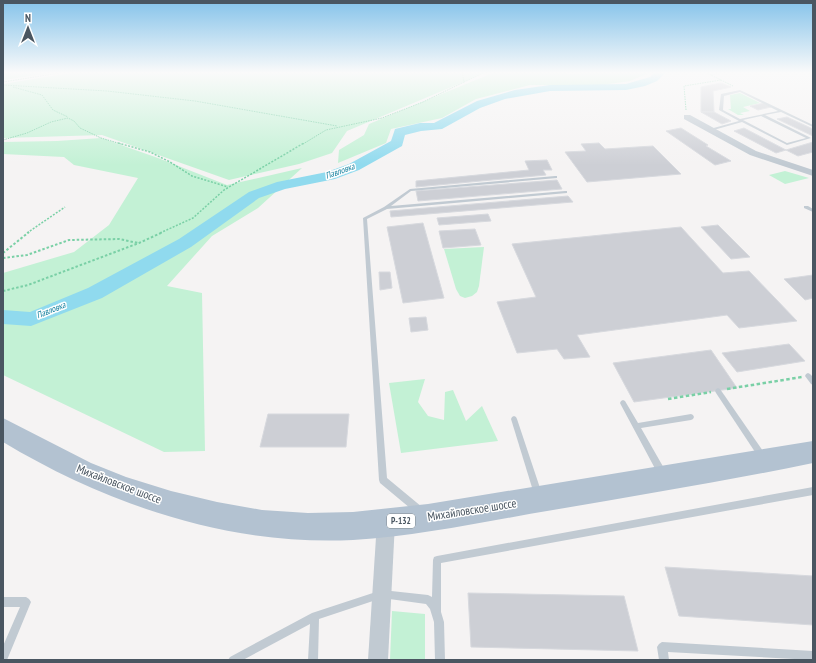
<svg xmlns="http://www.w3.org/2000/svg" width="816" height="663" font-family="'PT Sans Narrow',sans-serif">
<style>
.green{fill:#c3f1d5}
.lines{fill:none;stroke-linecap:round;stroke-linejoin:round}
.river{fill:#90daee;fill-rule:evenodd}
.building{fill:#cdcfd5;stroke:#d7d9de}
.path-far3{stroke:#7ad0a6;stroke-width:1;stroke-dasharray:1.5 1;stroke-linecap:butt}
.path-far2{stroke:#7ad0a6;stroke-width:1.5;stroke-dasharray:2 1.5;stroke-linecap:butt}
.path-far1{stroke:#7ad0a6;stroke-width:2;stroke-dasharray:2.5 2;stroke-linecap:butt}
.path{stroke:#7ad0a6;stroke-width:2.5;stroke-dasharray:3.5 2.5;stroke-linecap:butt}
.service{fill:#c1cad2;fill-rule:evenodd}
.minor{fill:#c1cad2;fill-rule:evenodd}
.primary{fill:#b3c2d1;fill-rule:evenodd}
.labels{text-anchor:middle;stroke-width:3;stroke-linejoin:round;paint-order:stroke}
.far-water-label{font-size:9px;font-style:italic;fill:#0c7c9b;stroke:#fff}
.shield{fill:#fff;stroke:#808990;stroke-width:1}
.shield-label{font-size:9px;font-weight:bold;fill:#4a5661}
.near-street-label{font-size:12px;fill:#4a5661;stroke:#fff}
</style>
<rect width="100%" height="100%" fill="#f5f3f3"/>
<!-- green -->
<g class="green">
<polygon points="3,72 59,72 3,80"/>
<polygon points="75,72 487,72 347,131 332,153 299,164 229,180 102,135 3,138 3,84"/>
<polygon points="495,72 557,72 572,74 592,72 651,72 630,81 602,85 530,85 476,99 442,118 391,129 386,143 338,163 339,150 364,135 369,124"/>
<polygon points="740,93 760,103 743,107 750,111 740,113 744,115 738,115 728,109 731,109 730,95"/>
<polygon points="101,138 158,158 227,185 302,168 258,208 212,236 167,286 202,293 205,451 164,452 3,375 3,273 74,252 109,225 138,178 74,165 64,157 3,154 3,142 57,141"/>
<polygon points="785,171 809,178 785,184 769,175"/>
<polygon points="484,247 479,286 477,292 472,296 465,298 460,296 456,289 444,249"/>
<polygon points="425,379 418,402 428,416 444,420 445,392 453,390 466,421 482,406 498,441 401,453 389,383"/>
<polygon points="392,611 425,614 425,660 390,660"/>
</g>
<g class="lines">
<!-- river -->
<g class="river">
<polygon points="3,72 10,72 3,76"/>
<polygon points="655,72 666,72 657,81 645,86 626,90 550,91 505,99 480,108 442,129 421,131 405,135 402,146 359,170 335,179 285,189 259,198 191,247 102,298 31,326 3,324 3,310 30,312 88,288 179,239 249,192 277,182 327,172 349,164 391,141 395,129 420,123 434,123 477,101 515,90 550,85 626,84 650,77"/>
</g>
</g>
<!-- building -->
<g class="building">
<polygon points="721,83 731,87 713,91 714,112 701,112 701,87"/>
<polygon points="764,103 771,107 758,110 750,106"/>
<polygon points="701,112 714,112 731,121 722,124"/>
<polygon points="787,117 813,129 813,136 777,119"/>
<polygon points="681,128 708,145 706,146 731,161 715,165 666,131"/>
<polygon points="744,128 786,150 776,153 734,131"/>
<polygon points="813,142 813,152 798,156 786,150"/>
<polygon points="599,143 605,149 653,146 681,174 587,182 565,152 586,151 581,144"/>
<polygon points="547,160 552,170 543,170 546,175 416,187 416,181 529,170 525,161"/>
<polygon points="557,180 562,189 418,201 416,191"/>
<polygon points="568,196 573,202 391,217 390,211"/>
<polygon points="488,214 491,221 439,225 437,218"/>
<polygon points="423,223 444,298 403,303 387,227"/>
<polygon points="718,225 750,257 731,259 701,227"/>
<polygon points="681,227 723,273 749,271 797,321 739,328 727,315 577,335 590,357 564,359 557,349 517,353 497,302 536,297 512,244"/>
<polygon points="475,229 481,245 443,248 439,231"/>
<polygon points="379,272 390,272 392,288 380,290"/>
<polygon points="813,275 813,298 805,300 784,279"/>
<polygon points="426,317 428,330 411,332 409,318"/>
<polygon points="789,344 805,361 737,372 722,353"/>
<polygon points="711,350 737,388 634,402 613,363"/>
<polygon points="268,414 349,414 346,447 260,447"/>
<polygon points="665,567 813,576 813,625 679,616"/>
<polygon points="468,593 624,596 638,651 471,647"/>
</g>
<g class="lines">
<!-- path-far3 -->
<g class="path-far3">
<polyline points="565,72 580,72"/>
<polyline points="705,72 733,86"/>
<polyline points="807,72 813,76"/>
<polyline points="3,75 15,72"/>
<polyline points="711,75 721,72"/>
<polyline points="3,82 66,72"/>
<polyline points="464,82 485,72"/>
<polyline points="3,85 107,91 195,101 337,126"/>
<polyline points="13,87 42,95 53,110 68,117"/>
<polyline points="686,110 684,86 721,80"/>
<polyline points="3,140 27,133 51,122 68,118 74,121 80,128 101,138 121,144"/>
<polyline points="303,144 326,130 382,118 423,102 464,82 462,72"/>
</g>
<!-- path-far2 -->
<g class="path-far2">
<polyline points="118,143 150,152 170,162 192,176 228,187"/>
<polyline points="27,233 65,207"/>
<polyline points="160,233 193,218 224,190 304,143"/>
</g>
<!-- path-far1 -->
<g class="path-far1">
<polyline points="3,253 29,232"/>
<polyline points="3,258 27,255 69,240 119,239 138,243"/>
<polyline points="3,291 28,285 139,243 163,232"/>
</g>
<!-- path -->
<g class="path">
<polyline points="727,389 802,377"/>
<polyline points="668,399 711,392"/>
</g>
<!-- service -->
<g class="service">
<path d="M 740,90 L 813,125 L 813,127 L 781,112 L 765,115 L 811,138 L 787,145 L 742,122 L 710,131 L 710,129 L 739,121 L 719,110 L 721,94 ZM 740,92 L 778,111 L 740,119 L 723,110 L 724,96 ZM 761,116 L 806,138 L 787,143 L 743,120 Z"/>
<polygon points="555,176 557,176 557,178 411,191 391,206 565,191 567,191 567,193 387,209 367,219 387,478 422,507 423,510 422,513 419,514 416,513 380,483 379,480 363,218 384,207 410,189"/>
<polygon points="804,206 808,206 813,209 813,212 804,208"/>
<polygon points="808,373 810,374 813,377 813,385 811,384 805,376 806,374"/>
<polygon points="718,388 720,389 765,454 766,456 765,458 762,459 759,458 716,393 715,391 716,389"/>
<polygon points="623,400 625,401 638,423 691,414 693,415 694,417 693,419 691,420 641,428 665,470 666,473 665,476 662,477 659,476 621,405 620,403 621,401"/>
<polygon points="514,416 516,417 517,419 542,494 541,497 538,498 535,497 534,494 511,419 512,417"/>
<polygon points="813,487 813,495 441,563 441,612 444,622 445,660 435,660 434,622 430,609 426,604 382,598 319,619 318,660 308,660 310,624 243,660 228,660 230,657 312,613 382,590 428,595 432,597 433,560 434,557 437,556"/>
<polygon points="3,597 26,597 29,599 31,602 7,660 3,660 3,646 20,607 3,607"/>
<polygon points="662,642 813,651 813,660 668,652 669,660 659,660 657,647 659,644"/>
</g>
<!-- minor -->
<g class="minor">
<polygon points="684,115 690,115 756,151 813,170 813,176 750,155 684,119"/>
<polygon points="386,513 392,516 395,522 388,660 368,660 377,522 380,516"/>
</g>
<!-- primary -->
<path class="primary" d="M 3,418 L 91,463 L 126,477 L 171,491 L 217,502 L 262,510 L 308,513 L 353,512 L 428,504 L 813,441 L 813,463 C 727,481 640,495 553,510 C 487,521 420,536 353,540 C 229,546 108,505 3,442 Z"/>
</g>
<!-- sky -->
<linearGradient id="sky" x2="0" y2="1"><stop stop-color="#85c3ea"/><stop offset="0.44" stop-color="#fafafa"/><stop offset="1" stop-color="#fafafa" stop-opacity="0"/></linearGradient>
<rect width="816" height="165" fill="url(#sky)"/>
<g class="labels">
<!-- far-water labels -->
<g class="far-water-label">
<text transform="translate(340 171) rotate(-20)" y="3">Павловка</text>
<text transform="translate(51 310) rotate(-22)" y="3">Павловка</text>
</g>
<!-- shield labels -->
<rect class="shield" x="387" y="514" width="28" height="14" rx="3"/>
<g class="shield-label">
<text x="401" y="524">Р-132</text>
</g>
<!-- near-street labels -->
<g class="near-street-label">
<text transform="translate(119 484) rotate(21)" y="4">Михайловское шоссе</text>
<text transform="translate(472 510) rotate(-9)" y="4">Михайловское шоссе</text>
</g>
</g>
<!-- border -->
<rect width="816" height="663" fill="none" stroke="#4a5661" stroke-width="8"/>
<!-- north arrow -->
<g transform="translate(28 28)" stroke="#ffffff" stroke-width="3" paint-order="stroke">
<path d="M0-3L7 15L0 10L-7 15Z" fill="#4a5661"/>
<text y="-6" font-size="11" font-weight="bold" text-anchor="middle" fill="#4a5661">N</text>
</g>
</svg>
